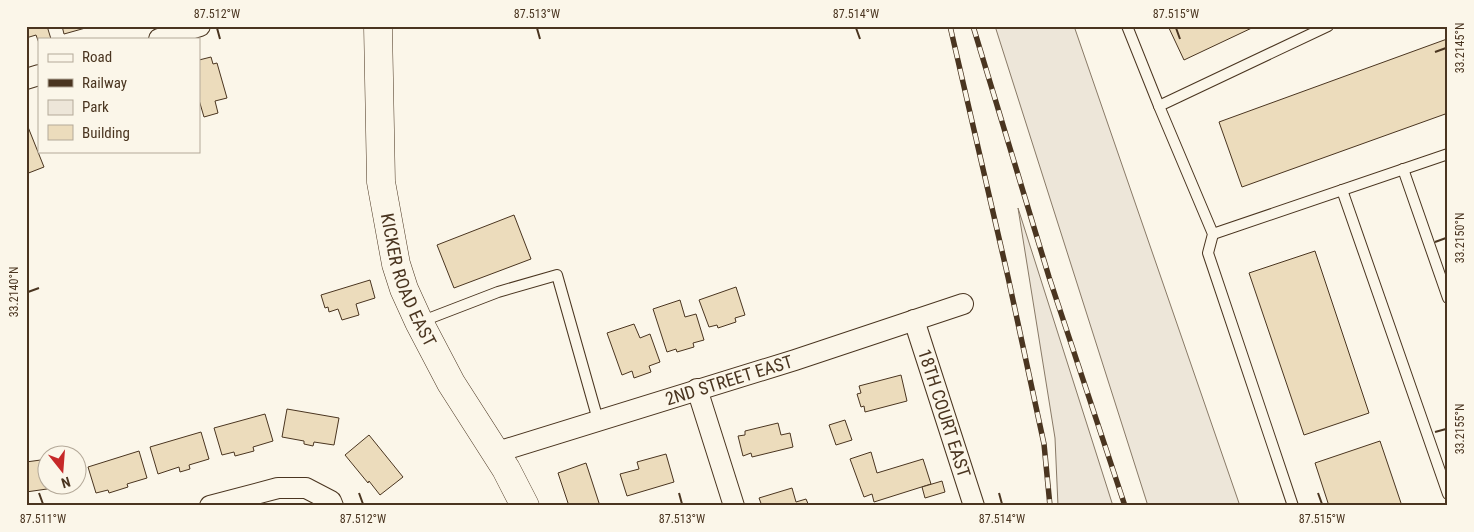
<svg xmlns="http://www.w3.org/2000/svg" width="1474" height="532" font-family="'Roboto Condensed',sans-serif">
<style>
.green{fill:#ede6d9;stroke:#887966}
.building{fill:#ecdcbc;stroke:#4a3520}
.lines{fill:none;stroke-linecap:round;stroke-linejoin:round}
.service-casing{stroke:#4a3520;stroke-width:12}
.minor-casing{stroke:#4a3520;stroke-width:22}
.secondary-casing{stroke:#4a3520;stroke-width:29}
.service{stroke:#fbf6e9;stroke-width:10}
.minor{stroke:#fbf6e9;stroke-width:20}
.secondary{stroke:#fbf6e9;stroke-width:28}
.rail-casing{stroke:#4a3520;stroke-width:5.5}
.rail{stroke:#fbf6e9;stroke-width:4;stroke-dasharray:11;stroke-linecap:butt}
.ticks{fill:none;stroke:#4a3520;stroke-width:2}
.labels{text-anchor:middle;stroke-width:4;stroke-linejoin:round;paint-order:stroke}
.street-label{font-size:18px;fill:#4a3520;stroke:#fbf6e9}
.neatline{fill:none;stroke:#4a3520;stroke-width:2}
.ticks-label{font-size:12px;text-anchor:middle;fill:#4a3520}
</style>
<rect width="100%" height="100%" fill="#fbf6e9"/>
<!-- green -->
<g class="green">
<polygon points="995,26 1074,26 1240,506 1148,506"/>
<polygon points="1018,208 1113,506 1058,506 1055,438"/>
</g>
<!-- building -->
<g class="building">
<polygon points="26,26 47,26 51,39 39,39 39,43 36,35 26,38"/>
<polygon points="62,26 89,26 89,27 64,34"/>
<polygon points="1168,26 1256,26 1184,60"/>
<polygon points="1447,39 1448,113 1242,187 1219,122"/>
<polygon points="211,57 213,64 217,63 227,98 215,101 218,113 204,117 199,100 199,60"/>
<polygon points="26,122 44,167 26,174"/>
<polygon points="514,215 531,259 454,288 437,245"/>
<polygon points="1315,251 1369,413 1304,435 1249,273"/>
<polygon points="370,280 375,298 356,304 359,315 342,320 338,309 329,312 328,307 325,308 321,295"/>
<polygon points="736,287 745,315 735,318 736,322 718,328 717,325 709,327 699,300"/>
<polygon points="680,300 685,317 696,314 704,340 693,343 694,347 677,352 676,349 667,352 653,309"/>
<polygon points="634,324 640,338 650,334 660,362 649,366 651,372 634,378 632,371 622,375 607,333"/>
<polygon points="901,375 907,401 865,412 864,406 861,407 857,394 861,393 859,386"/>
<polygon points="287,409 339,418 334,445 314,442 313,446 304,444 304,441 282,437"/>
<polygon points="265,414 273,441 253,447 254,451 235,456 234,452 222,455 214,428"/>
<polygon points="845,420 852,440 836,445 829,425"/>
<polygon points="778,423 781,435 790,433 793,447 752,457 751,453 743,456 738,436 745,435 745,431"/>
<polygon points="201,432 209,459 189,465 190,469 180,472 179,467 158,474 150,447"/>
<polygon points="369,435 403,477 380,495 369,481 368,483 345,455"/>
<polygon points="1380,441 1402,506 1329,506 1315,463"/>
<polygon points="139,451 147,478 127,484 128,487 109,493 108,490 96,493 88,467"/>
<polygon points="871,452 877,473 923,459 931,484 874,502 872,494 864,497 850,459"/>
<polygon points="666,454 674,482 627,496 620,474 639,469 637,462"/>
<polygon points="48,459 48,484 75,485 26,492 26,462"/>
<polygon points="586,463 600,506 569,506 558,473"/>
<polygon points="942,481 945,492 925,498 922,487"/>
<polygon points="792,488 796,502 806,499 809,506 762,506 759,498"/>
</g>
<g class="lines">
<defs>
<g id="service">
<polyline points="1127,26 1159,106"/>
<polyline points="1403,169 1448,298"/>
<polyline points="1342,190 1448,494"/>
<polyline points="1213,234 1448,154"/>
<polyline points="420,322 498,292 557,275 598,420"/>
<polyline points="1293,506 1208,253 1213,234 1159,106 1328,26"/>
</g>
<g id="minor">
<polyline points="159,39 200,26"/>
<polyline points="26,79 39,75"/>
<path id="s1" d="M 914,320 L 974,506"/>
<polyline points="697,389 734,506"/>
<path id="s2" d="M 494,453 L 795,360 L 963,304"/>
<polyline points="210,506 278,488 306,488 331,501 333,506"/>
</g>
<g id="secondary">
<path id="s3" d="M 378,26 L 381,182 L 396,264 L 404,289 L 419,322 L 451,383 L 506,469 L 525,506"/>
</g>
</defs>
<!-- service casing -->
<use href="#service" class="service-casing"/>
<!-- minor casing -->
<use href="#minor" class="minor-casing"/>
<!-- secondary casing -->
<use href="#secondary" class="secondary-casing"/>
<!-- service -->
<use href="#service" class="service"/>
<!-- minor -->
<use href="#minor" class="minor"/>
<!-- secondary -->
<use href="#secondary" class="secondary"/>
<defs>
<g id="rail">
<polyline points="950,26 1008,277 1044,444 1050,506"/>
<polyline points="973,26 1049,277 1125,506"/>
</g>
</defs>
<!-- rail casing -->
<use href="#rail" class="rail-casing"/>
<!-- rail -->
<use href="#rail" class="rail"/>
</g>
<!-- ticks -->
<path class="ticks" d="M 217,28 L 220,39M 537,28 L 540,39M 856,28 L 860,39M 1176,28 L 1180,39M 1435,52 L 1446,48M 1435,242 L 1446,238M 28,292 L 39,288M 1435,432 L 1446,429M 39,493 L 43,504M 359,493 L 363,504M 679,493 L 682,504M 999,493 L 1002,504M 1318,493 L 1322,504"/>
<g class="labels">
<!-- street labels -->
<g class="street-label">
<text dy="6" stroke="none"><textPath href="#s3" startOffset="258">KICKER ROAD EAST</textPath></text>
<text dy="6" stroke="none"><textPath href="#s2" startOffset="246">2ND STREET EAST</textPath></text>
<text dy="6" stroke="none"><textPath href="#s1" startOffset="98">18TH COURT EAST</textPath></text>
</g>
</g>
<!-- border -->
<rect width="1474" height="532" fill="none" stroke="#fbf6e9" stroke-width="55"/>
<!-- legend -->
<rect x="38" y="38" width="162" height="115" fill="#fbf6e9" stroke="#b4a999"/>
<rect x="48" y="54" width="25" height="8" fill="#fbf6e9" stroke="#b4a999"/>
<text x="82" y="62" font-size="15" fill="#4a3520">Road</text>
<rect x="48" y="79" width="25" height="8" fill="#4a3520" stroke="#b4a999"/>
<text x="82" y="88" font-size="15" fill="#4a3520">Railway</text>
<rect x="48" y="100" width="25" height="15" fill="#ede6d9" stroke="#b4a999"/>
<text x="82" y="112" font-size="15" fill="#4a3520">Park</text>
<rect x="48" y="125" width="25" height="15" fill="#ecdcbc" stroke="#b4a999"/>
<text x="82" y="138" font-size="15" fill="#4a3520">Building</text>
<!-- north arrow -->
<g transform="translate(62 470) rotate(163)"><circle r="24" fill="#fbf6e9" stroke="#b4a999"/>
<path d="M0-4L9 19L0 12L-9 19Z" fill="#c62828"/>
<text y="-8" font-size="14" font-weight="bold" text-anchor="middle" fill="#4a3520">N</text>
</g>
<rect x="28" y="28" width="1418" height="476" class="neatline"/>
<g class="ticks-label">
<text x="217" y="18">87.512°W</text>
<text x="537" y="18">87.513°W</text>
<text x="856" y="18">87.514°W</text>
<text x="1176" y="18">87.515°W</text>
<text transform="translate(1460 48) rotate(-90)" y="4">33.2145°N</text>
<text transform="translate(1460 238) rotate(-90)" y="4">33.2150°N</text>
<text transform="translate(14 292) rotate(-90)" y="4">33.2140°N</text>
<text transform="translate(1460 429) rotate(-90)" y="4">33.2155°N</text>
<text x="43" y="523">87.511°W</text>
<text x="363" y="523">87.512°W</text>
<text x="682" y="523">87.513°W</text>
<text x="1002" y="523">87.514°W</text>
<text x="1322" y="523">87.515°W</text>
</g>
</svg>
